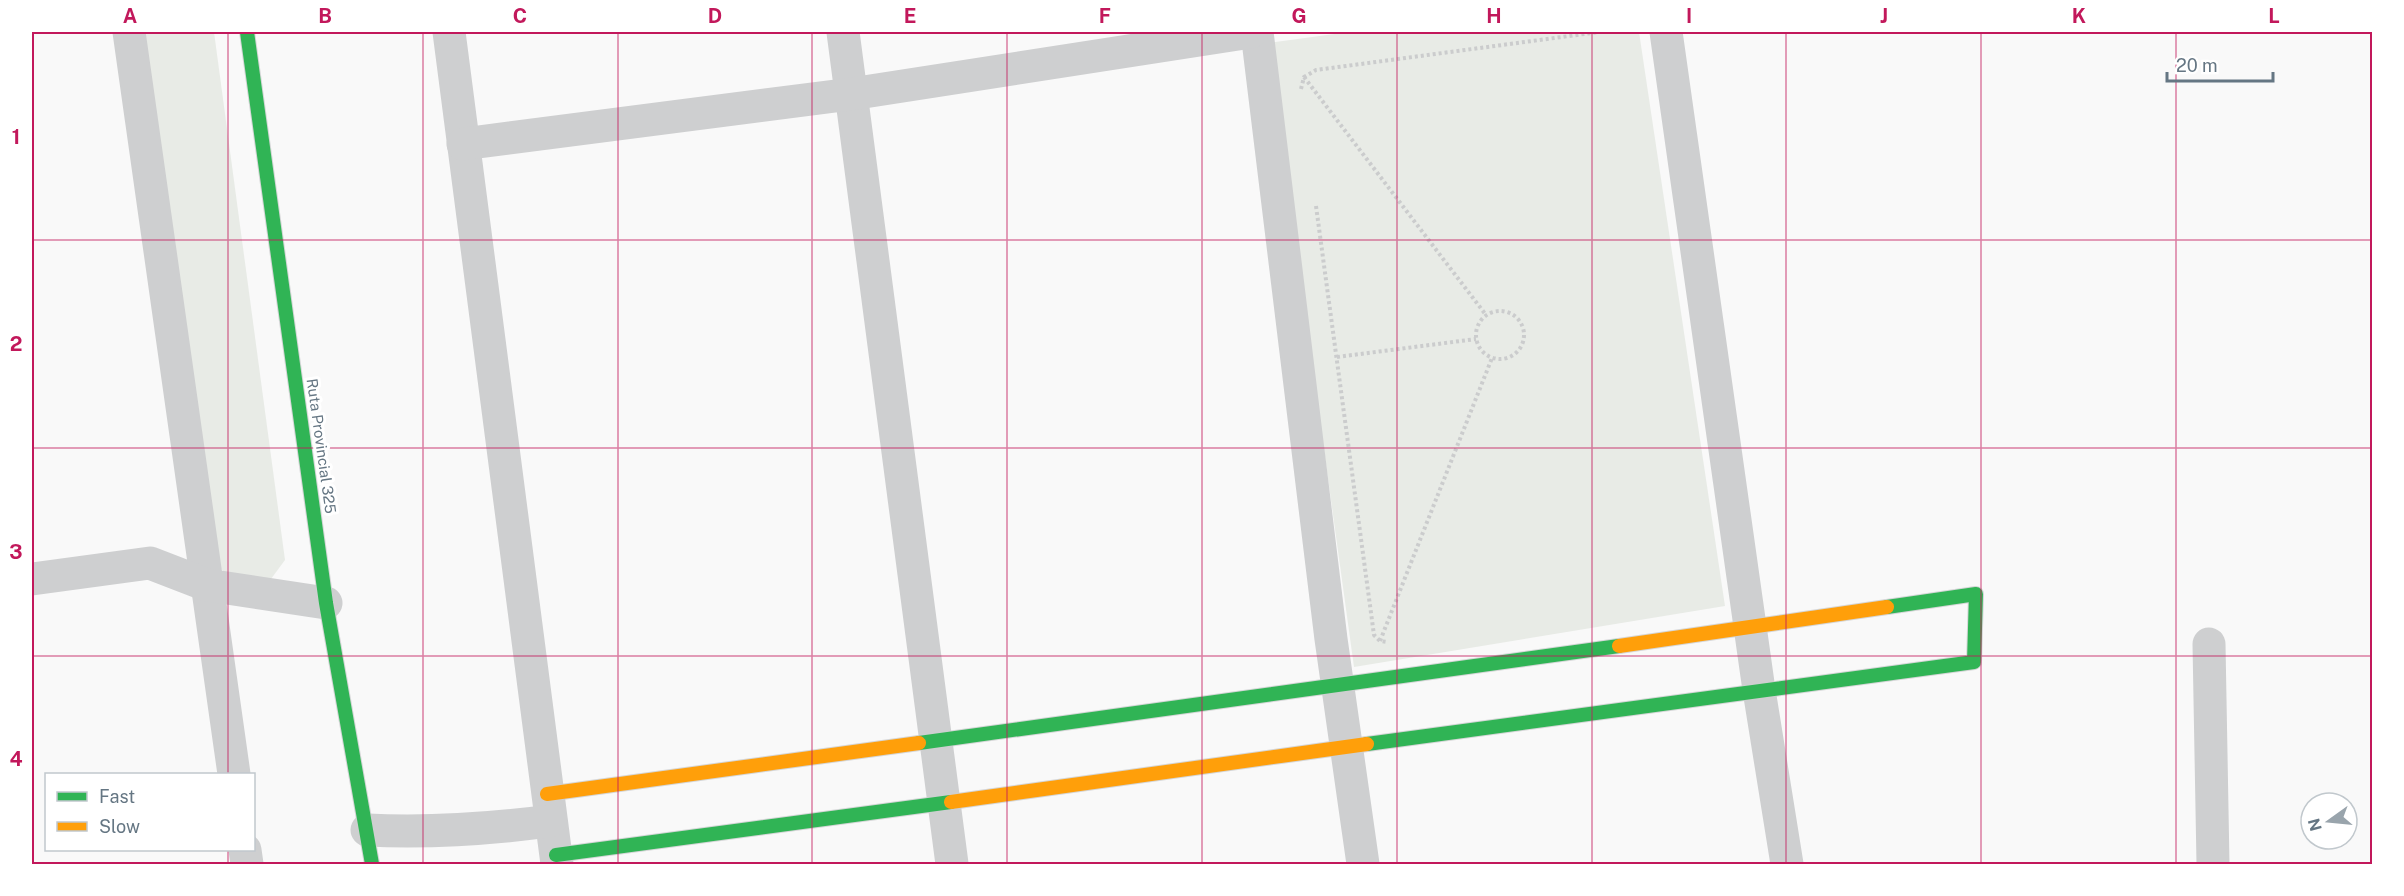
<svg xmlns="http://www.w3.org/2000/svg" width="2404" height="896" font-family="'Public Sans',sans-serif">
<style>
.green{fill:#e8ebe6}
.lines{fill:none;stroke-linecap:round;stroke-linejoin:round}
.fast-casing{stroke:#d5d6d7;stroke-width:16}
.slow-casing{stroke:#d5d6d7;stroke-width:16}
.path{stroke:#cbcccd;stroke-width:4;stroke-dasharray:3 3;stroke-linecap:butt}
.street{stroke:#cecfd0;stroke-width:33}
.fast{stroke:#30b455;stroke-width:14}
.slow{stroke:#ff9f0a;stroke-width:14}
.grid{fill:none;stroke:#c2185b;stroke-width:1.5;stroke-opacity:0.55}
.labels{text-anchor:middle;stroke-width:6;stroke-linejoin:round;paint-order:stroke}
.street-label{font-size:15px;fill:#657683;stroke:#fff}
.neatline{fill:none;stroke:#c2185b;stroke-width:2}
.grid-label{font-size:20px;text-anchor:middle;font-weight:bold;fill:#c2185b}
</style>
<rect width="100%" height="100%" fill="#f9f9f9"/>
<!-- green -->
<g class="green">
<polygon points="144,32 214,32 285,560 268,583 237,582 216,565"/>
<polygon points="1349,32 1639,32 1725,606 1354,667 1268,43"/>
</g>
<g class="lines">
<defs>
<g id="fast">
<polyline points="247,32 326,603 372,864"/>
<polyline points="919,743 1619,646"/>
<polyline points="1367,744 1974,662 1976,594 1887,607"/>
<polyline points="556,855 951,802"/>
</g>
<g id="slow">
<polyline points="1619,646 1887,607"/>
<polyline points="547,794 919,743"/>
<polyline points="951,802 1367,744"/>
</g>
</defs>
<!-- fast casing -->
<use href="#fast" class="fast-casing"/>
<!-- slow casing -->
<use href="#slow" class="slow-casing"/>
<!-- path -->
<g class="path">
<polyline points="1304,77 1486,315"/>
<polyline points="1301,89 1304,77 1316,70 1599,32"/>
<polyline points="1316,206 1374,635 1380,641 1387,642"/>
<circle cx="1500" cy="335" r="24"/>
<polyline points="1337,357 1476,339"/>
<polyline points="1380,641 1492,358"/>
</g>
<!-- street -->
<g class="street">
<polyline points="129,32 234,774"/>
<polyline points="449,32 557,864"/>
<polyline points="843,32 952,864"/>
<polyline points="1257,32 1331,639 1363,864"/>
<polyline points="1666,32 1759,690 1787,864"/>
<polyline points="463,144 851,94 1251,32"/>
<polyline points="32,579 150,563 207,585 326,603"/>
<polyline points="2209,644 2213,864"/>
<path d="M 367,830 C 429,833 489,829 550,821"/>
<polyline points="245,850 247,864"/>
</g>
<!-- fast -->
<use href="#fast" class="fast"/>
<!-- slow -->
<use href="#slow" class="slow"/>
</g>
<!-- grid -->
<path class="grid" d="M 228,32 L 228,774M 423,32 L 423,864M 618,32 L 618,864M 812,32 L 812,864M 1007,32 L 1007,864M 1202,32 L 1202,864M 1397,32 L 1397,864M 1592,32 L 1592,864M 1786,32 L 1786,864M 1981,32 L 1981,864M 2176,32 L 2176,864M 32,240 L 2372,240M 32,448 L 2372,448M 32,656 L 2372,656M 228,850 L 228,864"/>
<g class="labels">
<!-- street labels -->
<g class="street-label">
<text transform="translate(321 446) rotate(82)" y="5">Ruta Provincial 325</text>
</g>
</g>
<!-- border -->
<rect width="2404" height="896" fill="none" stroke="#ffffff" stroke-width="66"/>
<!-- legend -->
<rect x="45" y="773" width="210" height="78" fill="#ffffff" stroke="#c1c8cd" stroke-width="1.5"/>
<rect x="57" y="792" width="30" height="9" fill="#30b455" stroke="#c1c8cd" stroke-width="1.5"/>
<text x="99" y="803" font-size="18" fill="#657683">Fast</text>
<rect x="57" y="822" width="30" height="9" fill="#ff9f0a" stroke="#c1c8cd" stroke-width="1.5"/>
<text x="99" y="833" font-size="18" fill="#657683">Slow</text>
<!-- north arrow -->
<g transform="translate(2329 821) rotate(255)"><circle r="28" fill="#ffffff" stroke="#c1c8cd" stroke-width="1.5"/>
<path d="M0-4.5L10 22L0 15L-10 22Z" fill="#99a4ac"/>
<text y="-9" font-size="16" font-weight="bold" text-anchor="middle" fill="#657683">N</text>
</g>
<!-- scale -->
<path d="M2167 72v9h106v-9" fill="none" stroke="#657683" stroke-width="3"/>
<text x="2176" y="72" font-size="18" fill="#657683" stroke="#ffffff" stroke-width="4.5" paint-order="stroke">20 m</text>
<rect x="33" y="33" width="2338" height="830" class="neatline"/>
<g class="grid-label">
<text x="130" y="23">A</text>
<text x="325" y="23">B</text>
<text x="520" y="23">C</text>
<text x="715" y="23">D</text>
<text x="910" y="23">E</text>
<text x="1105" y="23">F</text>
<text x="1299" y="23">G</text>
<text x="1494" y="23">H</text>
<text x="1689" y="23">I</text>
<text x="1884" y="23">J</text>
<text x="2079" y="23">K</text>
<text x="2274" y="23">L</text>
<text x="16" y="144">1</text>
<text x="16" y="351">2</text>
<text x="16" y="559">3</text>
<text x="16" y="766">4</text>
</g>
</svg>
